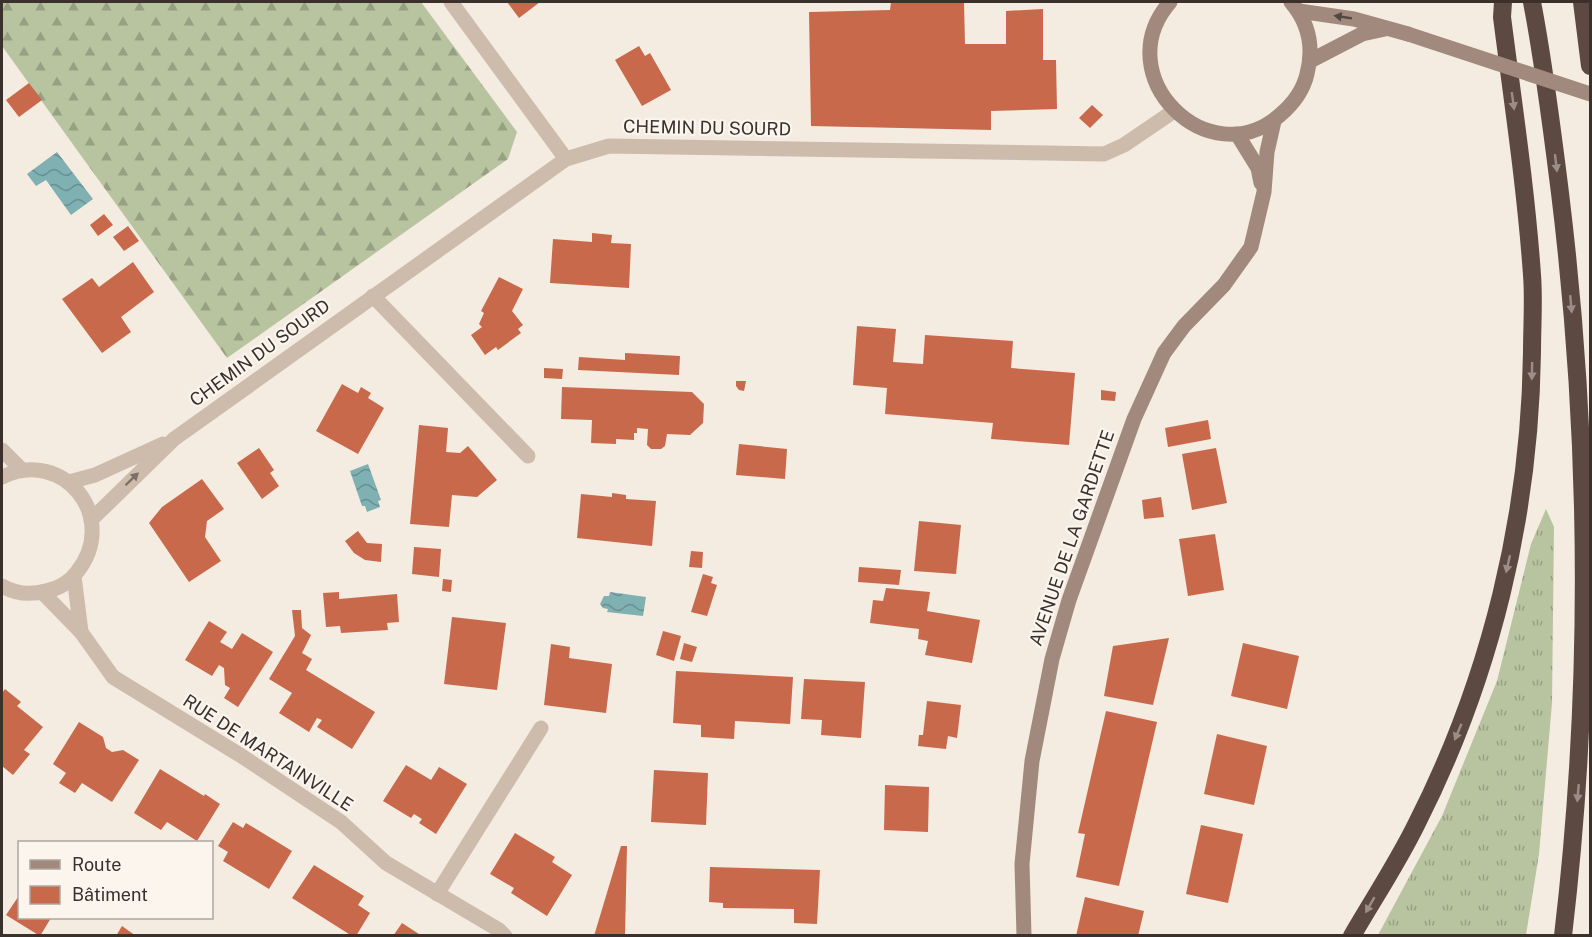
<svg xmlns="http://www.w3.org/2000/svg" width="1592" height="937" font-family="'Public Sans',sans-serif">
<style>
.grass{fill:url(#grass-tufts)}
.forest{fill:url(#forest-firs)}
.water{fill:url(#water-waves)}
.building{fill:#c8694b}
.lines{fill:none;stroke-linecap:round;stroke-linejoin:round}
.lane{stroke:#cdbbac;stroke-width:15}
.street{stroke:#cdbbac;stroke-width:15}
.secondary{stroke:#a18a7d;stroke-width:15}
.highway{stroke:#5c4a42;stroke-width:18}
.secondary-bridge{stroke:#a18a7d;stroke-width:15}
.oneway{fill:#544640}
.oneway2{fill:#9c8e87}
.oneway3{fill:#7d6f65}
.labels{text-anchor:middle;stroke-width:4.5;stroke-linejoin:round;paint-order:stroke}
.street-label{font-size:18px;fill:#3b302b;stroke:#fbf5ee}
</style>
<defs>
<pattern id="grass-tufts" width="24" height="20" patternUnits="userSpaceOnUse" patternTransform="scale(1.5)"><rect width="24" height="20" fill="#b8c4a0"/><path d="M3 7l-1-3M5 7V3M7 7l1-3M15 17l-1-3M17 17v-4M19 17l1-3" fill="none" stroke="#97a083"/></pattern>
<pattern id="forest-firs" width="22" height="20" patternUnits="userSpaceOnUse" patternTransform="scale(1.5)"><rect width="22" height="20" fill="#b8c4a0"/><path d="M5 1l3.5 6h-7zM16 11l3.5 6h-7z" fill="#97a083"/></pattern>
<pattern id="water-waves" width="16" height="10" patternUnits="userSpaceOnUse" patternTransform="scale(1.5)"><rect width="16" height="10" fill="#7fb0b2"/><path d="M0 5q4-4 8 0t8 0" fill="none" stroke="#699091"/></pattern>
</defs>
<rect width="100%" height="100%" fill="#f4ebe1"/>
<!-- grass -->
<polygon class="grass" points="1546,509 1554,527 1552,703 1539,854 1526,935 1378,935 1442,816 1497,681 1531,544"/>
<!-- forest -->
<polygon class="forest" points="2,2 421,2 517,132 508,159 227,358 2,46"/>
<!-- water -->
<g class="water">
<polygon points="57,152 93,199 71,215 46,180 36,186 27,174"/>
<polygon points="368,464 381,500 378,501 380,507 367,512 365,506 362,506 350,471"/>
<polygon points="610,592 646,597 643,616 607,612 608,609 603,608 600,604 604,596 609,596"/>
</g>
<!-- building -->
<g class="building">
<polygon points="507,2 540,2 519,18"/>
<polygon points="891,2 964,2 965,44 1006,44 1006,11 1043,9 1043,60 1056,60 1057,109 991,111 991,130 811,126 809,12 890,10"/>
<polygon points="639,46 645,56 650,53 671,90 642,106 615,60"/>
<polygon points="29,83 42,100 19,117 6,100"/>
<polygon points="1092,105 1103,115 1090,128 1079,118"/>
<polygon points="104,214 113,225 98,236 90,225"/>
<polygon points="128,226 139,241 124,251 113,237"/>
<polygon points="592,233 612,235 611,243 631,244 629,288 550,283 553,239 592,242"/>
<polygon points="133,262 154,292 121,317 131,332 102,353 62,299 92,278 99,287"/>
<polygon points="499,277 523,289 512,311 523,325 518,329 521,333 498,350 496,347 485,355 471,335 482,327 479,324 484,313 481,311"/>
<polygon points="857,326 896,329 893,362 923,364 925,335 1013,341 1011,368 1075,373 1069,445 991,439 993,423 885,414 887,388 853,385"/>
<polygon points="625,353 680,356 679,375 578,370 579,357 625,360"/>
<polygon points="544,368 563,369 562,379 544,378"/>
<polygon points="736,381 746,381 744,391 739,390 736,386"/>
<polygon points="342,384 358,393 361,387 371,393 368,398 384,408 358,454 316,431"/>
<polygon points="562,387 692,392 704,404 703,423 690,435 667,434 665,446 661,449 651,449 647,445 648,429 637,428 637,433 634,433 634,440 616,439 616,444 591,443 592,420 561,419"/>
<polygon points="1101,390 1116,392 1115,401 1101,400"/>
<polygon points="1208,420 1211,439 1168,447 1165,428"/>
<polygon points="419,425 448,428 446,452 460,453 468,446 497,480 477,497 452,495 449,527 410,524"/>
<polygon points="739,444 787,449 785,479 736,475"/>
<polygon points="259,448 274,470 270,473 279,486 262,499 237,463"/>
<polygon points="1216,448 1227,503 1192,510 1182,454"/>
<polygon points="202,479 224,509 207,521 205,537 221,561 189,582 149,523 162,507"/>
<polygon points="612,493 626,495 626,499 656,501 652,546 577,538 581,494 612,497"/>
<polygon points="1161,497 1164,517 1144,519 1142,500"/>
<polygon points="919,521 961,525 956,574 914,571"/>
<polygon points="358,531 367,543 382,544 381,562 365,560 354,553 345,541"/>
<polygon points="1215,534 1224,590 1188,596 1179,539"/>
<polygon points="414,547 441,549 439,577 412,574"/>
<polygon points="691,551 703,552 702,568 689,567"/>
<polygon points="859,567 901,570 899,585 858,582"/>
<polygon points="703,574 713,577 711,583 717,585 707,616 691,612"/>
<polygon points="443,579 452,580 451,592 442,591"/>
<polygon points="886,588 930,592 927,611 980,620 972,663 925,655 928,641 918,639 919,629 870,623 873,600 883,601"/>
<polygon points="339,592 339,599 397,594 399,622 387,623 388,630 341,633 340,626 326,627 323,593"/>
<polygon points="292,610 301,610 302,628 311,635 302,653 312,659 306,670 375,712 352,749 317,727 322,720 317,718 309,732 279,713 292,693 269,679 295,636"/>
<polygon points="452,617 506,623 497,690 444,684"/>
<polygon points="209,621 227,632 220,642 232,649 242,633 273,652 238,707 224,698 230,688 225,685 224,668 219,665 212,676 185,660"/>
<polygon points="663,631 681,636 674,661 656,655"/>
<polygon points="1169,638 1153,705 1104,696 1113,646"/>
<polygon points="684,643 697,647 692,662 680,659"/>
<polygon points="1243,643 1299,656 1287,709 1231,696"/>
<polygon points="551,644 570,647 569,658 612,664 606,713 544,705"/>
<polygon points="676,671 793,677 790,724 735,721 734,739 701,737 701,725 673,723"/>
<polygon points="804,679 865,682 861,738 821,735 822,720 801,719"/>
<polygon points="5,689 21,702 17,706 43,727 24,750 30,754 13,775 2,766 2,735 3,733 2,731 2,693"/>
<polygon points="927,701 961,705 957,738 948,736 946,749 918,746 919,735 923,735"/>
<polygon points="1106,711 1157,722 1119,886 1076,877 1085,834 1078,833"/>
<polygon points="79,722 103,737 106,748 112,752 123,750 139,760 112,802 82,783 75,793 59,783 66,773 53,764"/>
<polygon points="1217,734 1267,746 1254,805 1204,794"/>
<polygon points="406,765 431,780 439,767 467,784 436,834 419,823 422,819 414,814 411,818 383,801"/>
<polygon points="160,769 204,796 205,794 220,804 197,841 167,822 161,830 134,813"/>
<polygon points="654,770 708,773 706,825 651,822"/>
<polygon points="885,785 929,787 928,832 884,830"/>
<polygon points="233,822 243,828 246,823 292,851 269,889 223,861 228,852 218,846"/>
<polygon points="1201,825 1243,834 1228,903 1186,894"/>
<polygon points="515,833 555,857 552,862 572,875 547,916 511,893 514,888 490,874"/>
<polygon points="621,846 627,846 625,936 594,936"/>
<polygon points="314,865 364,896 358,905 370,913 356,936 352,936 292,898"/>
<polygon points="710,867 820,870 817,924 794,923 794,909 723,908 723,903 709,902"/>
<polygon points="20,894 20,918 51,918 40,936 6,915"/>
<polygon points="1085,897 1144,911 1138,936 1076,936"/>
<polygon points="402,923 422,936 393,936"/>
<polygon points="122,926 136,936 116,936"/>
</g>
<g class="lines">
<!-- lane -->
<polyline class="lane" points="373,296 528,456"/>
<!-- street -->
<g class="street">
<polyline points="451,2 566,159"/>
<polyline points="2,450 22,470"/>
<path d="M 2,477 C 64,447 120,518 77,572 C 70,582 58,589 46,591 C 31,595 16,594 2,586"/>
<polyline points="69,482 95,475 163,444"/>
<polyline points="91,520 174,439 566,159 609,146 1104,154 1124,145 1174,111"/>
<polyline points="74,576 81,632"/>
<polyline points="42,592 81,632 113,677 240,755 341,822 386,863 499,930 505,936"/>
<polyline points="437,894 541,728"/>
</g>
<!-- secondary -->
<g class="secondary">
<path d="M 1170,2 C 1106,76 1209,177 1280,115 C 1293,104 1303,91 1307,74 C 1314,47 1309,23 1291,2"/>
<polyline points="1299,11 1354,19 1408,34"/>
<polyline points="1310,61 1362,34 1385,29"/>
<polyline points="1237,134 1258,168 1261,183"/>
<polyline points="1024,936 1022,864 1032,761 1052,659 1069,600 1134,419 1164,353 1184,326 1224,285 1251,247 1264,192 1267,152 1274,121"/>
</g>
<!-- highway -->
<g class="highway">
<path d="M 1532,2 C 1544,64 1552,129 1560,193 C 1590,438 1592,690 1563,936"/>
<polyline points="1582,2 1590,66"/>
<path d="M 1352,936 C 1374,898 1398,862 1417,823 C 1491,677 1530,515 1532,352 C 1532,326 1534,300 1532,275 C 1526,189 1513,103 1502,17 L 1503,2"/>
</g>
<!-- secondary-bridge -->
<polyline class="secondary-bridge" points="1408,34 1590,94"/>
</g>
<!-- one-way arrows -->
<defs><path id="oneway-solid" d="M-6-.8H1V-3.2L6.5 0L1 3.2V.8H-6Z" transform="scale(1.5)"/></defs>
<use class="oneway" href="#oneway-solid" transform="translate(1343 17) rotate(-171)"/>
<g class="oneway2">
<use href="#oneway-solid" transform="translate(1513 101) rotate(82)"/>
<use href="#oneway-solid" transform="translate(1556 163) rotate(83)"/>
<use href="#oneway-solid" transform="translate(1571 304) rotate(85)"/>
<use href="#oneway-solid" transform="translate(1532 371) rotate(91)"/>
<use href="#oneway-solid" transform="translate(1508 564) rotate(103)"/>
<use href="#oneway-solid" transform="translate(1458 732) rotate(113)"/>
<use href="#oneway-solid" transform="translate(1578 793) rotate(95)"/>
<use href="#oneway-solid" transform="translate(1370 905) rotate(120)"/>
</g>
<use class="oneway3" href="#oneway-solid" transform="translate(132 479) rotate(-44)"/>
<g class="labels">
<!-- street labels -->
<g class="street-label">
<text transform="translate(707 128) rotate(1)" y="6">CHEMIN DU SOURD</text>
<text transform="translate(260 353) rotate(-36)" y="6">CHEMIN DU SOURD</text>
<text transform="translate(1072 538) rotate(-71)" y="6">AVENUE DE LA GARDETTE</text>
<text transform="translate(268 753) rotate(33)" y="6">RUE DE MARTAINVILLE</text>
</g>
</g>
<!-- border -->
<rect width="1592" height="937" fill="none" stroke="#3b302b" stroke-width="6"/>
<!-- legend -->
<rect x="18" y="841" width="195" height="78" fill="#fbf5ee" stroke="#aea6a0" stroke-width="1.5"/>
<rect x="30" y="860" width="30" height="9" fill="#a18a7d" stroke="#aea6a0" stroke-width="1.5"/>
<text x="72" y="871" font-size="18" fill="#3b302b">Route</text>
<rect x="30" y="886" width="30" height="18" fill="#c8694b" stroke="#aea6a0" stroke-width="1.5"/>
<text x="72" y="901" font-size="18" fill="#3b302b">Bâtiment</text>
</svg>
